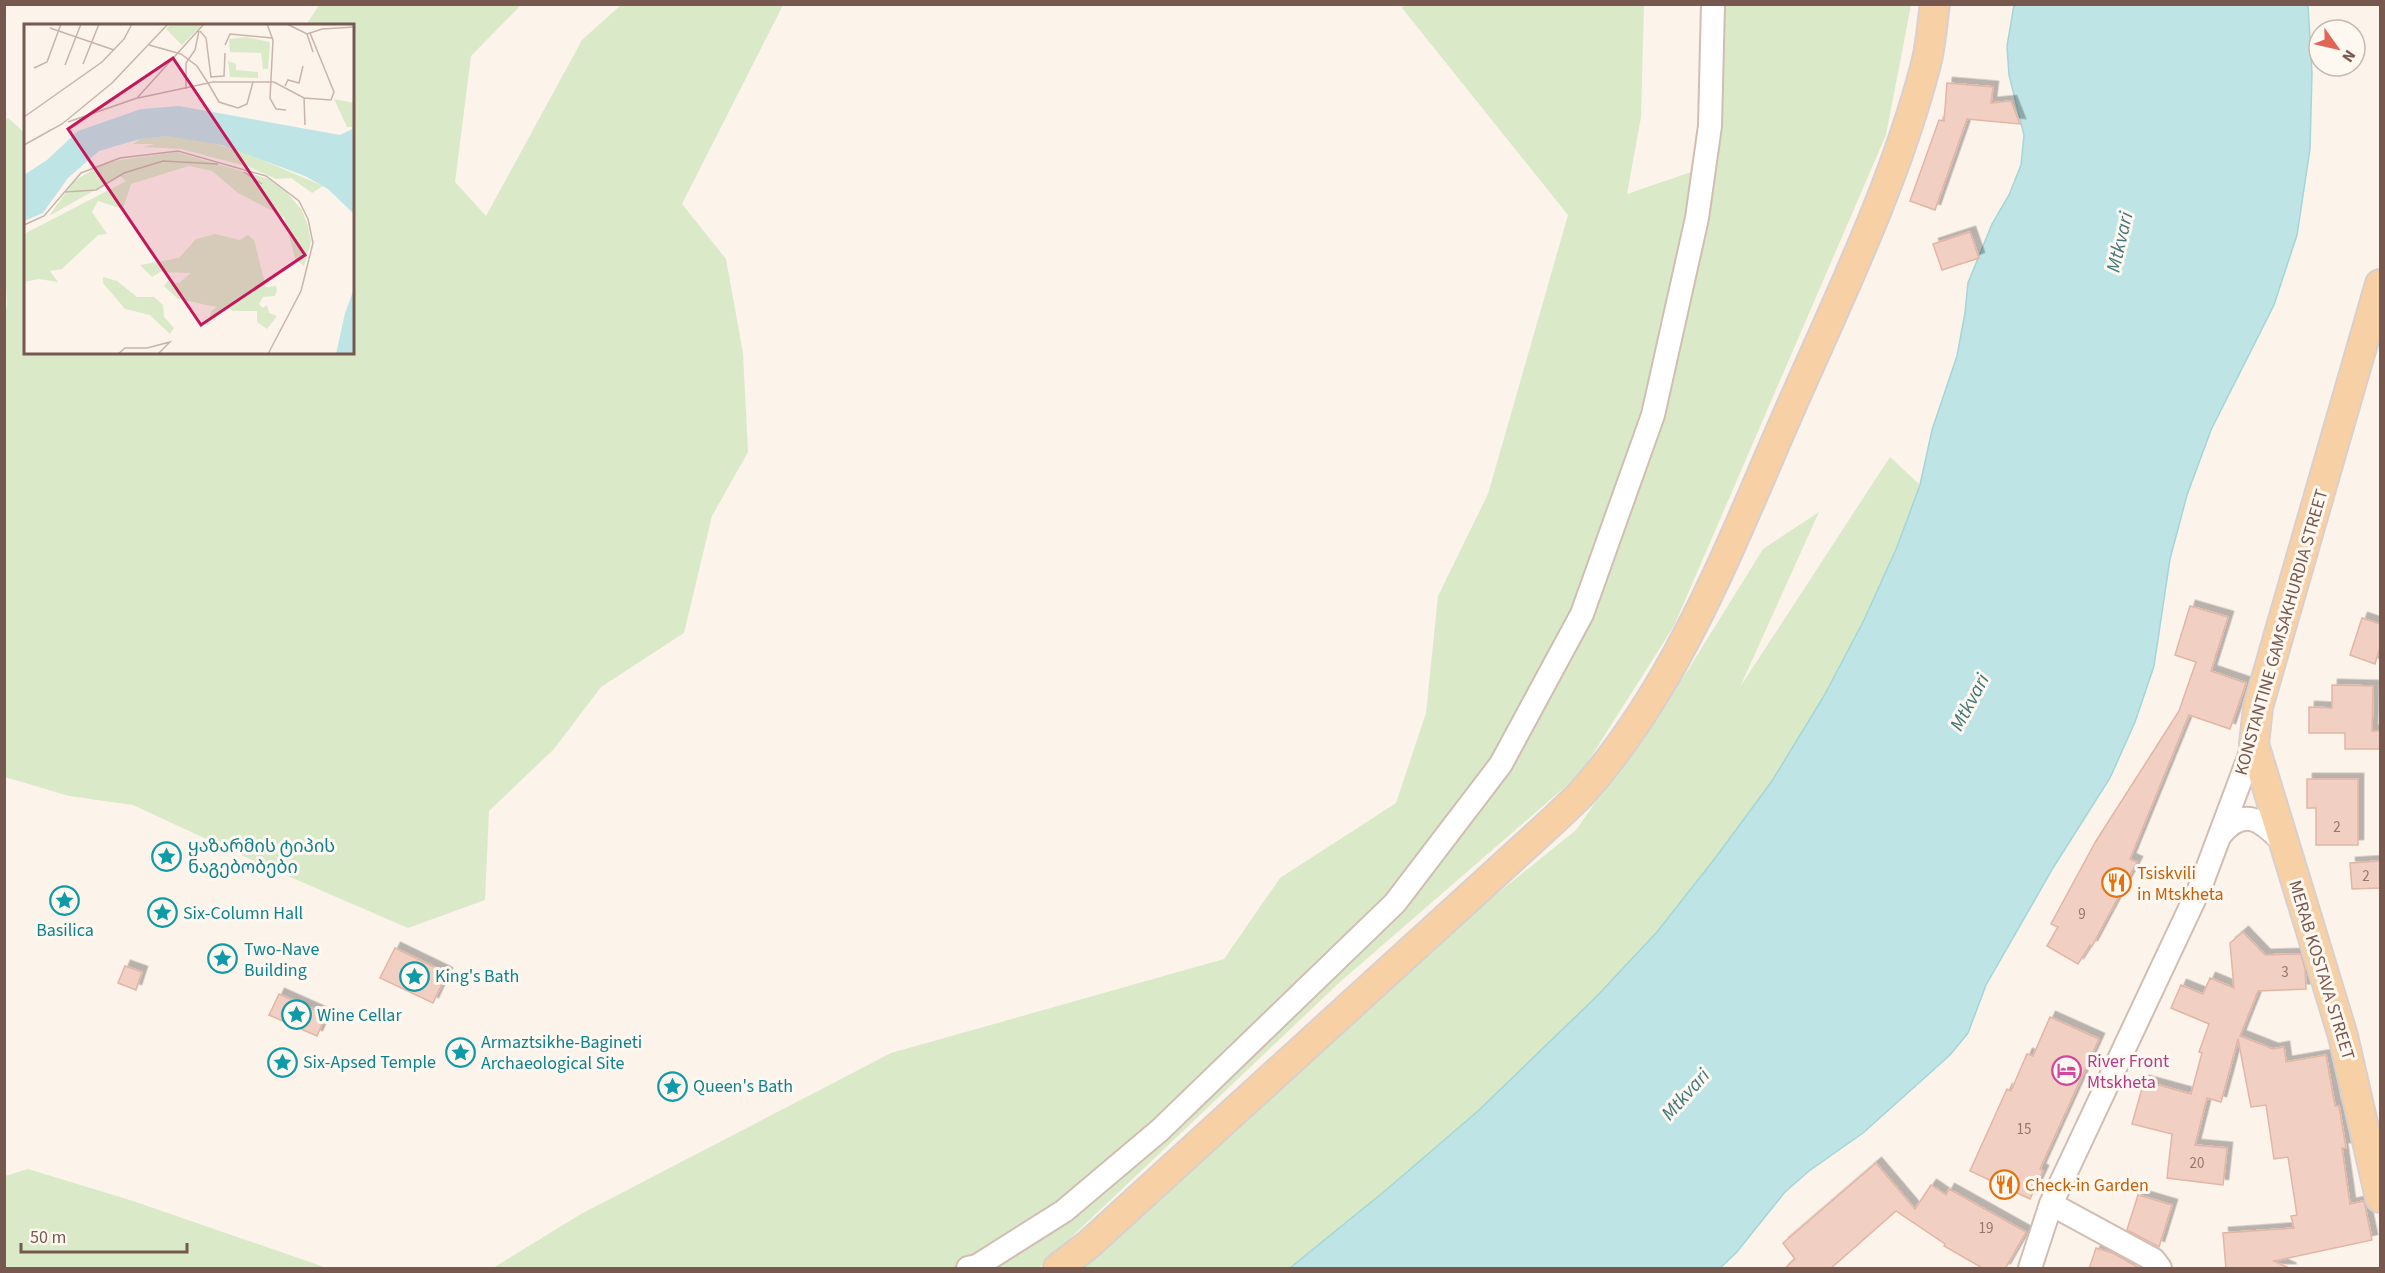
<svg xmlns="http://www.w3.org/2000/svg" width="2385" height="1273" font-family="'Source Sans 3','Noto Sans Georgian',sans-serif">
<style>
.green{fill:#daeac8}
.water{fill:#bfe4e6;stroke:#a5d5d7;stroke-width:1.5}
.building{fill:#f1d0c3;stroke:#e3b5a4;stroke-width:1.5;filter:url(#shadow)}
.lines{fill:none;stroke-linecap:round;stroke-linejoin:round}
.minor-casing{stroke:#d1bdb2;stroke-width:26}
.major-casing{stroke:#d9d0cd;stroke-width:32}
.minor{stroke:#fff;stroke-width:22}
.major{stroke:#f8d0a6;stroke-width:28}
.labels{text-anchor:middle;stroke-width:6;stroke-linejoin:round;paint-order:stroke}
.number-label{font-size:15px;fill:#96766b}
.street-label{font-size:18px;fill:#77584e;stroke:#fef8f1}
.culture-label{font-size:18px;fill:#0d838f;stroke:#fef8f1;text-anchor:start}
.food-label{font-size:18px;fill:#c56008;stroke:#fef8f1;text-anchor:start}
.hotel-label{font-size:18px;fill:#b23c85;stroke:#fef8f1;text-anchor:start}
.water-label{font-size:20px;font-style:italic;fill:#41787b;stroke:#fef8f1}
.inset-road{fill:none;stroke:#c7b5ac;stroke-width:1.5}
.view{fill:#c2185b;fill-opacity:0.15;stroke:#c2185b;stroke-width:3}
.inset-edge{fill:none;stroke:#77584e;stroke-width:3}
</style>
<defs>
<filter id="shadow"><feDropShadow dx="5.5" dy="-5.5" stdDeviation="0" flood-color="#0004"/></filter>
</defs>
<rect width="100%" height="100%" fill="#fcf3eb"/>
<!-- green -->
<g class="green">
<polygon points="1407,4 1644,5 1641,117 1627,194 1700,169 1713,5 1911,5 1886,135 1674,626 1580,774 1340,982 1039,1268 493,1268 581,1214 891,1053 1224,959 1280,878 1396,803 1426,713 1438,596 1488,494 1568,215 1402,8"/>
<polygon points="319,5 521,5 471,56 455,182 486,216 582,40 621,5 783,5 682,204 726,259 743,353 748,452 712,516 684,633 601,687 554,749 489,811 485,900 408,928 267,867 133,805 69,796 5,777 4,321 7,305 4,247 5,120 8,118 25,133 26,352 352,352 352,26 306,25"/>
<polygon points="1890,457 1920,485 1897,548 1864,620 1824,696 1772,781 1716,857 1657,932 1597,996 1478,1111 1386,1190 1290,1268 1083,1268 1385,984 1576,830 1688,670 1763,549 1819,512 1740,687"/>
<polygon points="28,1169 133,1201 327,1268 5,1268 5,1176"/>
</g>
<!-- water -->
<polygon class="water" points="2014,5 2308,5 2312,73 2310,149 2297,235 2274,305 2211,430 2187,495 2170,559 2154,666 2135,722 2110,778 2053,868 1986,985 1968,1033 1950,1055 1863,1133 1809,1171 1785,1192 1736,1253 1720,1268 1290,1268 1386,1190 1478,1111 1597,996 1657,932 1716,857 1772,781 1824,696 1864,620 1897,547 1920,485 1932,430 1957,356 1965,313 1968,283 1992,224 2009,195 2021,165 2024,135 2009,75 2007,46"/>
<!-- building -->
<g class="building">
<polygon points="1947,83 1993,87 1991,103 2011,101 2020,124 1967,119 1935,210 1910,201 1939,120 1944,121"/>
<polygon points="1970,232 1979,258 1942,270 1933,244"/>
<polygon points="2190,606 2228,617 2211,671 2246,683 2230,729 2189,715 2130,859 2137,862 2092,946 2090,945 2078,964 2047,946 2058,927 2051,924 2096,841 2179,711 2196,662 2175,655"/>
<polygon points="2362,618 2380,624 2380,647 2375,664 2350,655"/>
<polygon points="2332,685 2373,686 2372,731 2380,731 2380,749 2345,749 2345,733 2309,733 2309,707 2332,708"/>
<polygon points="2307,779 2358,779 2358,845 2316,845 2316,808 2307,808"/>
<polygon points="2380,861 2380,888 2352,889 2350,863"/>
<polygon points="2243,932 2265,955 2301,954 2305,969 2306,989 2258,991 2240,1036 2273,1049 2284,1047 2286,1062 2326,1055 2335,1106 2339,1106 2346,1148 2342,1148 2350,1204 2364,1201 2372,1240 2274,1261 2291,1269 2226,1269 2223,1233 2294,1228 2291,1216 2297,1215 2288,1157 2274,1159 2266,1105 2251,1107 2238,1039 2221,1102 2207,1098 2195,1145 2227,1148 2223,1185 2167,1178 2172,1134 2132,1124 2144,1081 2191,1094 2202,1053 2199,1052 2209,1024 2171,1008 2181,985 2203,994 2210,978 2234,988 2230,943"/>
<polygon points="395,948 447,973 433,1003 380,978"/>
<polygon points="125,966 142,972 136,990 118,983"/>
<polygon points="279,994 326,1015 317,1036 269,1015"/>
<polygon points="2050,1017 2099,1039 2040,1169 2043,1171 2030,1199 1970,1171 2007,1089 2011,1091 2027,1054 2033,1056"/>
<polygon points="1876,1163 1915,1209 1931,1185 1946,1195 1949,1189 2026,1232 2005,1269 1984,1269 1944,1246 1945,1244 1896,1211 1830,1269 1784,1269 1795,1259 1783,1243"/>
<polygon points="2138,1195 2172,1205 2159,1247 2127,1230"/>
<polygon points="2096,1248 2113,1253 2141,1269 2089,1269"/>
</g>
<g class="lines">
<defs>
<g id="minor">
<path d="M 2221,834 C 2245,806 2262,821 2283,842"/>
<polyline points="2051,1204 2154,1260 2160,1268"/>
<polyline points="968,1268 977,1266 1064,1211 1160,1130 1395,903 1501,764 1582,614 1653,415 1697,218 1710,126 1713,4"/>
<polyline points="2030,1268 2051,1204 2201,885 2254,744"/>
</g>
<g id="major">
<polyline points="2380,284 2258,707 2254,744 2343,1036 2380,1198"/>
<path d="M 1058,1268 L 1088,1245 L 1542,831 C 1555,819 1569,806 1582,793 C 1684,678 1737,527 1799,389 C 1846,283 1897,176 1926,64 C 1931,45 1932,24 1935,4"/>
</g>
</defs>
<!-- minor casing -->
<use href="#minor" class="minor-casing"/>
<!-- major casing -->
<use href="#major" class="major-casing"/>
<!-- minor -->
<use href="#minor" class="minor"/>
<!-- major -->
<use href="#major" class="major"/>
</g>
<!-- icons -->
<defs>
<symbol id="sight-ring" viewBox="-11 -11 22 22"><circle r="9.5" fill="#fef8f1" stroke="#0f9aa8" stroke-width="1.5"/><path d="M0-6L1.8-2.2L6-1.7L2.9 1.2L3.7 5.4L0 3.3L-3.7 5.4L-2.9 1.2L-6-1.7L-1.8-2.2Z" fill="#0f9aa8"/></symbol>
<symbol id="restaurant-ring" viewBox="-11 -11 22 22"><circle r="9.5" fill="#fef8f1" stroke="#e8710a" stroke-width="1.5"/><path d="M-5-6h1v4h1v-4h1v4h1v-4h1v5L-1.5 .5V6h-2V.5L-5-1ZM5-6V6H3V1.5H1.5Q1.5-4 5-6Z" fill="#e8710a"/></symbol>
<symbol id="hotel-ring" viewBox="-11 -11 22 22"><circle r="9.5" fill="#fef8f1" stroke="#d1479c" stroke-width="1.5"/><path d="M-6-4.5h1.5V1H6V5H4.5V3h-9V5H-6ZM-4 0a1.8 1.8 0 1 1 3.6 0ZM.5 0V-2.5h3Q6-2.5 6 0Z" fill="#d1479c"/></symbol>
</defs>
<g fill-rule="evenodd">
<use href="#sight-ring" x="150" y="840" width="33" height="33"/>
<use href="#restaurant-ring" x="2100" y="866" width="33" height="33"/>
<use href="#sight-ring" x="48" y="884" width="33" height="33"/>
<use href="#sight-ring" x="146" y="896" width="33" height="33"/>
<use href="#sight-ring" x="206" y="942" width="33" height="33"/>
<use href="#sight-ring" x="398" y="960" width="33" height="33"/>
<use href="#sight-ring" x="280" y="998" width="33" height="33"/>
<use href="#sight-ring" x="444" y="1036" width="33" height="33"/>
<use href="#sight-ring" x="266" y="1046" width="33" height="33"/>
<use href="#hotel-ring" x="2050" y="1054" width="33" height="33"/>
<use href="#sight-ring" x="656" y="1070" width="33" height="33"/>
<use href="#restaurant-ring" x="1988" y="1168" width="33" height="33"/>
</g>
<g class="labels">
<!-- number labels -->
<g class="number-label">
<text x="2337" y="832">2</text>
<text x="2366" y="881">2</text>
<text x="2082" y="919">9</text>
<text x="2285" y="977">3</text>
<text x="2024" y="1134">15</text>
<text x="2197" y="1168">20</text>
<text x="1986" y="1233">19</text>
</g>
<!-- street labels -->
<g class="street-label">
<text transform="translate(2281 632) rotate(-74)" y="6">KONSTANTINE GAMSAKHURDIA STREET</text>
<text transform="translate(2322 970) rotate(73)" y="6">MERAB KOSTAVA STREET</text>
</g>
<!-- culture labels -->
<g class="culture-label">
<text x="188" y="852">ყაზარმის ტიპის<tspan x="188" dy="21">ნაგებობები</tspan></text>
<text x="183" y="919">Six-Column Hall</text>
<text x="65" y="936" text-anchor="middle">Basilica</text>
<text x="244" y="955">Two-Nave<tspan x="244" dy="21">Building</tspan></text>
<text x="435" y="982">King's Bath</text>
<text x="317" y="1021">Wine Cellar</text>
<text x="481" y="1048">Armaztsikhe-Bagineti<tspan x="481" dy="21">Archaeological Site</tspan></text>
<text x="303" y="1068">Six-Apsed Temple</text>
<text x="693" y="1092">Queen's Bath</text>
</g>
<!-- food labels -->
<g class="food-label">
<text x="2137" y="879">Tsiskvili<tspan x="2137" dy="21">in Mtskheta</tspan></text>
<text x="2025" y="1191">Check-in Garden</text>
</g>
<!-- hotel labels -->
<g class="hotel-label">
<text x="2087" y="1067">River Front<tspan x="2087" dy="21">Mtskheta</tspan></text>
</g>
<!-- water labels -->
<g class="water-label">
<text transform="translate(2119 242) rotate(-77)" y="7">Mtkvari</text>
<text transform="translate(1969 702) rotate(-62)" y="7">Mtkvari</text>
<text transform="translate(1685 1094) rotate(-48)" y="7">Mtkvari</text>
</g>
</g>
<!-- overview -->
<g transform="translate(24 24)">
<rect width="330" height="330" fill="#fcf3eb"/>
<path d="M 147,0 L 175,0 L 177,2 L 158,21 L 142,5 ZM 222,13 L 246,18 L 244,45 L 239,45 L 237,29 L 206,28 L 205,15 ZM 204,37 L 212,40 L 212,46 L 234,48 L 234,54 L 206,53 ZM 310,75 L 330,79 L 330,103 L 323,103 ZM 142,112 L 170,114 L 217,127 L 299,162 L 288,169 L 267,154 L 252,155 L 225,143 L 157,125 L 118,123 L 131,120 L 109,120 L 116,115 ZM 152,128 L 245,155 L 262,168 L 278,186 L 284,202 L 287,218 L 280,242 L 271,234 L 260,193 L 214,169 L 188,147 L 165,142 L 107,160 L 99,185 L 74,177 L 68,188 L 83,210 L 74,211 L 38,245 L 26,247 L 34,258 L 15,255 L 0,258 L 0,210 L 102,157 L 96,152 L 25,192 L 51,156 L 83,138 ZM 191,210 L 216,216 L 224,211 L 230,216 L 242,263 L 252,262 L 253,266 L 251,272 L 239,273 L 235,280 L 239,284 L 243,281 L 245,289 L 253,292 L 243,305 L 233,298 L 233,287 L 208,287 L 205,282 L 192,291 L 191,297 L 186,294 L 187,287 L 193,283 L 154,275 L 140,262 L 144,257 L 155,259 L 167,249 L 136,248 L 128,253 L 116,241 L 155,234 L 172,215 ZM 79,253 L 93,257 L 113,273 L 130,273 L 139,281 L 140,293 L 150,304 L 146,310 L 126,291 L 101,285 L 79,259 Z" fill="#daeac8"/>
<path d="M 155,82 L 316,111 L 330,104 L 330,190 L 304,165 L 281,152 L 198,121 L 142,112 L 116,115 L 75,127 L 44,154 L 19,189 L 0,197 L 0,151 L 23,136 L 54,107 L 117,85 ZM 330,265 L 330,330 L 312,330 L 321,289 Z" fill="#bfe4e6"/>
<path class="inset-road" d="M 243,0 L 249,16 L 246,74 L 252,85 L 262,86M 263,0 L 283,10 L 298,5 L 330,3M 26,4 L 90,26M 176,7 L 182,14 L 187,53M 283,10 L 289,28M 125,21 L 157,30 L 173,42 L 184,59M 201,21 L 206,10 L 248,14M 59,40 L 75,0M 41,41 L 57,0M 10,44 L 23,38 L 37,0M 186,53 L 200,52 L 201,29M 184,59 L 195,78 L 214,84 L 223,80 L 229,58M 261,62 L 264,56 L 275,59 L 279,42M 162,65 L 162,39 L 171,26 L 175,7M 114,74 L 189,58 L 250,58 L 280,74 L 307,76 L 310,68 L 286,9M 280,74 L 281,101M 0,93 L 78,38 L 100,15 L 108,0M 44,98 L 113,74 L 180,0M 0,121 L 38,100 L 88,59 L 144,0M 220,148 L 238,160M 40,168 L 72,166 L 100,149 L 139,137 L 194,140M 0,201 L 20,192 L 57,149 L 96,134 L 154,127 L 242,152 L 275,177 L 284,195 L 289,219 L 277,267 L 244,330M 94,330 L 101,324 L 123,324 L 146,318 L 134,330"/>
<path class="view" d="M 149,34 L 281,231 L 177,301 L 44,105 Z"/>
<rect width="330" height="330" class="inset-edge"/>
</g>
<!-- border -->
<rect width="2385" height="1273" fill="none" stroke="#77584e" stroke-width="12"/>
<!-- north arrow -->
<g transform="translate(2337 48) rotate(124)"><circle r="28" fill="#fef8f1" stroke="#c8b8b0" stroke-width="1.5"/>
<path d="M0-4.5L10 22L0 15L-10 22Z" fill="#e16554"/>
<text y="-9" font-size="16" font-weight="bold" text-anchor="middle" fill="#77584e">N</text>
</g>
<!-- scale -->
<path d="M21 1243v9h166v-9" fill="none" stroke="#77584e" stroke-width="3"/>
<text x="30" y="1243" font-size="18" fill="#77584e" stroke="#fef8f1" stroke-width="4.5" paint-order="stroke">50 m</text>
</svg>
